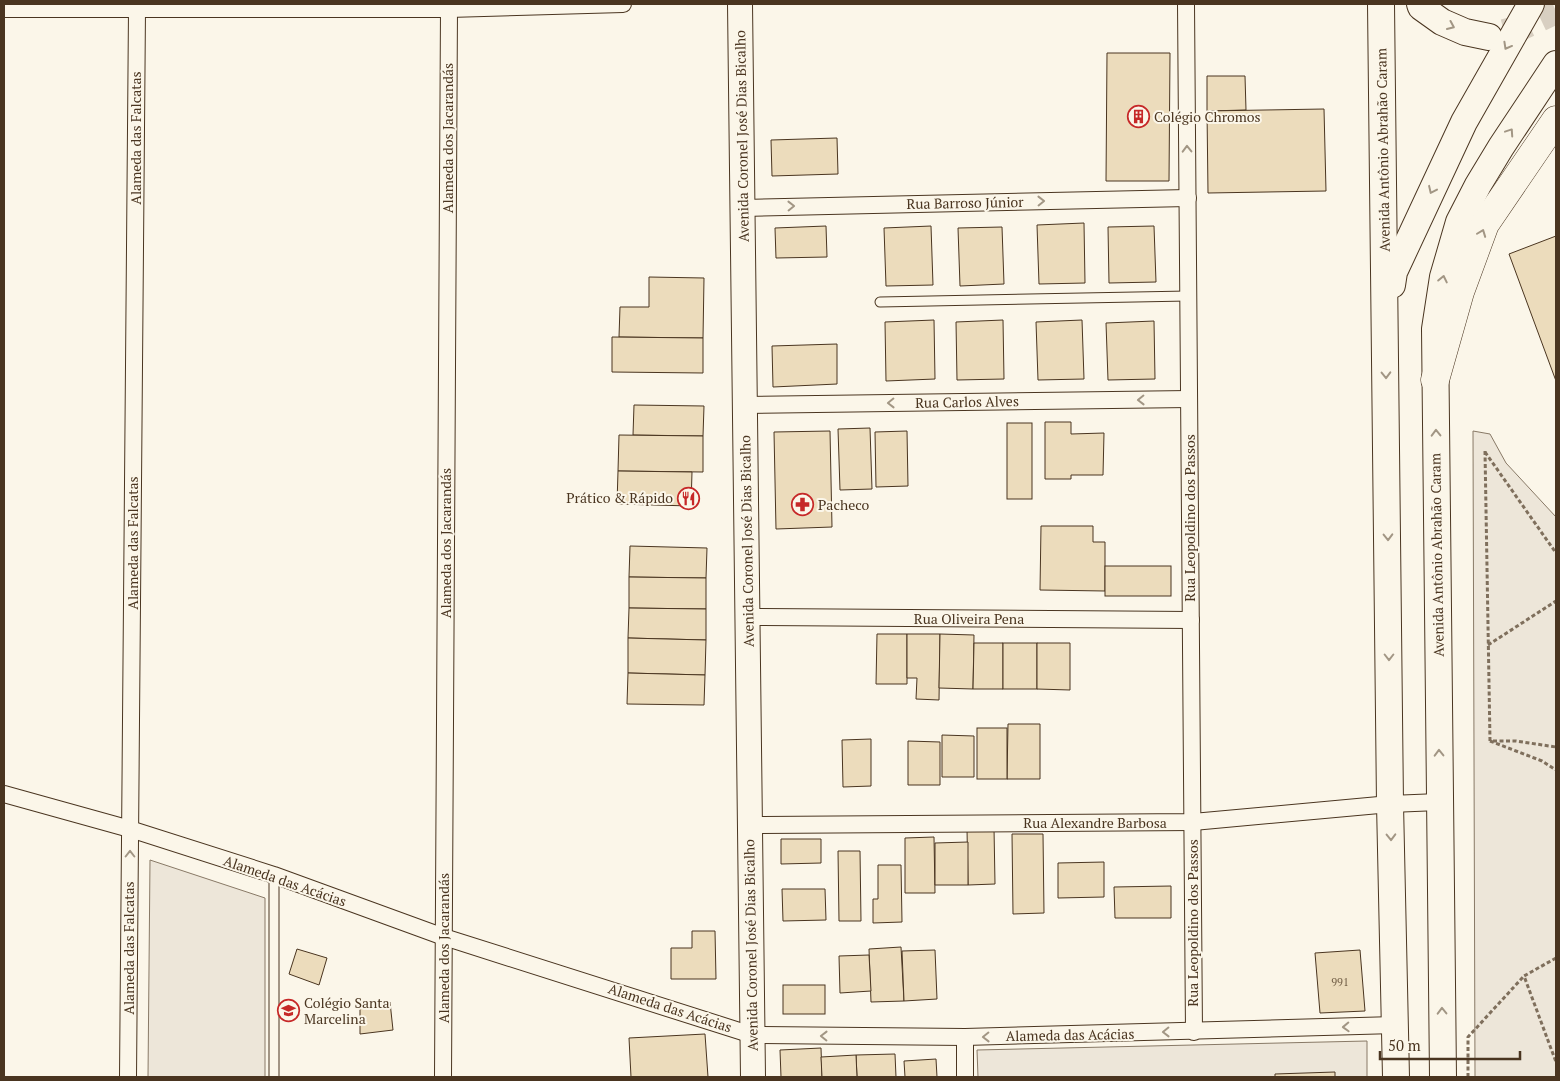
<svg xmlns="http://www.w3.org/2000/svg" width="1560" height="1081" font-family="'PT Serif',serif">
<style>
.green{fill:#ede6d9;stroke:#887966}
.building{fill:#ecdcbc;stroke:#4a3520}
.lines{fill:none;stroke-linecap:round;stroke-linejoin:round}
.primary-tunnel{stroke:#d8cfc1;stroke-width:26;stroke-dasharray:26 13;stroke-linecap:butt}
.lane-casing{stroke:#4a3520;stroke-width:11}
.street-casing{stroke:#4a3520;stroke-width:18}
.secondary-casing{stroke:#4a3520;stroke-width:26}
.primary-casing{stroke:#4a3520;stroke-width:28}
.highway-casing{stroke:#4a3520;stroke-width:29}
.path{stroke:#7f6f5c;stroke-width:3;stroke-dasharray:4 2.5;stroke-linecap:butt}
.lane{stroke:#fbf6e9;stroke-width:9}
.street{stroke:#fbf6e9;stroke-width:16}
.secondary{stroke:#fbf6e9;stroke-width:24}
.primary{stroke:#fbf6e9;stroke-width:26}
.highway{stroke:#fbf6e9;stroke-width:28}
.oneway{stroke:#a29684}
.labels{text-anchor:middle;stroke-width:4;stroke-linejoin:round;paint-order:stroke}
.number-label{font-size:11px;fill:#725f47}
.poi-label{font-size:14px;fill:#4a3520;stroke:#fbf6e9;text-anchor:start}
.street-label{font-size:14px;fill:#4a3520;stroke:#fbf6e9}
</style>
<rect width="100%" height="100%" fill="#fbf6e9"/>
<!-- green -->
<g class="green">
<polygon points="1473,431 1490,434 1506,463 1556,517 1556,1077 1475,1077"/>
<polygon points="150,860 265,898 265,1077 148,1077"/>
<polygon points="1367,1041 1367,1077 978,1077 977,1050"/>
</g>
<!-- building -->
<g class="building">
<polygon points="1107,53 1170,53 1169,181 1106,181"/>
<polygon points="1207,76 1245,76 1246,110 1207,111"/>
<polygon points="1324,109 1326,191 1208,193 1207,111"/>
<polygon points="837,138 838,174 772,176 771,140"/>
<polygon points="1084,223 1085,283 1039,284 1037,225"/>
<polygon points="826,226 827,257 776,258 775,228"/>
<polygon points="931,226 933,285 886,286 884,228"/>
<polygon points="1154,226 1156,282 1109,283 1108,227"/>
<polygon points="1002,227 1004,284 960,286 958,228"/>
<polygon points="1556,236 1556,381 1509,254"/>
<polygon points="649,277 704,278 703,338 619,337 620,307 649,307"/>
<polygon points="934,320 935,379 886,381 885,322"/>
<polygon points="1003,320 1004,379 957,380 956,322"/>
<polygon points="1082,320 1084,379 1038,380 1036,322"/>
<polygon points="1154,321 1155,379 1108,380 1106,323"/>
<polygon points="612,337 703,338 703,373 612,372"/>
<polygon points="837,344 837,384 773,387 772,346"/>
<polygon points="634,405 704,406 703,436 633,435"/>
<polygon points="1045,422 1071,422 1071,434 1104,433 1103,475 1071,475 1071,479 1045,479"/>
<rect x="1007" y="423" width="25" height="76"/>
<polygon points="870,428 872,489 840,490 838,429"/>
<polygon points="830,431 832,527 776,529 774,432"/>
<polygon points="907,431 908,486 876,487 875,432"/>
<polygon points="619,435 703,436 703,472 618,471"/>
<polygon points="618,471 692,472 691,506 617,504"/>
<polygon points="1041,526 1093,526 1093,542 1105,542 1105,591 1040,590"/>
<polygon points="630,546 707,548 706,578 629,577"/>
<rect x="1105" y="566" width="66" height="30"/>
<polygon points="629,577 706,578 706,609 629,608"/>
<polygon points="629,608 706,609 706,640 628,638"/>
<polygon points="877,634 907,634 907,684 876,684"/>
<polygon points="907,634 940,634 939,700 916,699 917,678 907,678"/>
<polygon points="940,634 974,635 973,689 939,688"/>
<polygon points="628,638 706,640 705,675 628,673"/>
<polygon points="974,643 1003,643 1003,689 973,689"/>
<rect x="1003" y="643" width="34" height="46"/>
<polygon points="1037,643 1070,643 1070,690 1037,689"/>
<polygon points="628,673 705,675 704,705 627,704"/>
<polygon points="1008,724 1040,724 1040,779 1007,779"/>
<rect x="977" y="728" width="30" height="51"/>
<polygon points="942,735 974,736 974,777 942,777"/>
<polygon points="871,739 871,786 843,787 842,740"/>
<polygon points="908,741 940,742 940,785 908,785"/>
<polygon points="994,828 995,884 968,885 967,829"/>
<polygon points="1012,834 1043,834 1044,913 1013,914"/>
<polygon points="934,837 935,893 905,893 905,838"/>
<polygon points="781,839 821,839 821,863 781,864"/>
<polygon points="968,842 968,885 935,885 935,843"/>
<polygon points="838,851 860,851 861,921 839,921"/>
<polygon points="1104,862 1104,897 1058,898 1058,863"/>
<polygon points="878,865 901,865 902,922 873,923 873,899 878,899"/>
<polygon points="1171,886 1171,918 1115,918 1114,887"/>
<polygon points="782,889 825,889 826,920 783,921"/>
<polygon points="692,931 715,931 716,979 671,979 671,948 692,948"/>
<polygon points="901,947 904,1001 871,1002 869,949"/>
<polygon points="297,949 327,958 319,985 289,974"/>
<polygon points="935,950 937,999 904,1001 902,951"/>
<polygon points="1360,950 1365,1011 1320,1013 1315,953"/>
<polygon points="869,955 871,991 840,993 839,956"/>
<rect x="783" y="985" width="42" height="29"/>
<polygon points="390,1002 393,1030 360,1034 360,1007"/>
<polygon points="705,1034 708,1077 631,1077 629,1038"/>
<polygon points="821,1048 822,1077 781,1077 780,1050"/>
<polygon points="895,1054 896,1077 857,1077 856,1055"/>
<polygon points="856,1055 857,1077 822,1077 821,1057"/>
<polygon points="936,1059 937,1077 905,1077 904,1061"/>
<polygon points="1335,1072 1335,1077 1275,1077 1275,1074"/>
</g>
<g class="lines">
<!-- primary-tunnel -->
<polyline class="primary-tunnel" points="1504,32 1520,28 1556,11"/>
<defs>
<g id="lane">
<polyline points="880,302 1188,296"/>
<polyline points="274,875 274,1077"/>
</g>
<g id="street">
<polyline points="1186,4 1194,1032"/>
<polyline points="4,9 449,9 623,4"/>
<polyline points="743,208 1188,198"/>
<polyline points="745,405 1189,399"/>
<polyline points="748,617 1191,620"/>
<polyline points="4,794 130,829 274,875 444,937 752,1035 965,1037 1395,1025"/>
<polyline points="750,825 1193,822 1390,804 1439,802"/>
<polyline points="965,1037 965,1077"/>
<polyline points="128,1077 137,10"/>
<polyline points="443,1077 449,9"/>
</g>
<polyline id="secondary" points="740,4 753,1077"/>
<g id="primary">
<polyline points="1381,4 1390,804 1396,1077"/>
<polyline points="1420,4 1421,7 1442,22 1465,32 1489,37"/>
<polyline points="1392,285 1394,272 1464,122 1531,4"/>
<polyline points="1443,1077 1435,329 1443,277 1459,222 1478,185 1501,147 1556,64"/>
</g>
<polyline id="highway" points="1435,380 1460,292 1485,224 1556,120"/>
</defs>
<!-- lane casing -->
<use href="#lane" class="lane-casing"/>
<!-- street casing -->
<use href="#street" class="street-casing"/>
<!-- secondary casing -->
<use href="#secondary" class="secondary-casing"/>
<!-- primary casing -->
<use href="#primary" class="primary-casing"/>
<!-- highway casing -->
<use href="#highway" class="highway-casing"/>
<!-- path -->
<g class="path">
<polyline points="1485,451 1490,741"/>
<polyline points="1485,452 1556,553"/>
<polyline points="1488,645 1556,601"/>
<polyline points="1490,741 1542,761 1556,770"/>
<polyline points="1493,741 1516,741 1556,747"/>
<polyline points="1556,958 1524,976 1556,1062"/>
<polyline points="1468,1077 1468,1037 1524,976"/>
</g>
<!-- lane -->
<use href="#lane" class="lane"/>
<!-- street -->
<use href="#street" class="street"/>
<!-- secondary -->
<use href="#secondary" class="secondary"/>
<!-- primary -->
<use href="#primary" class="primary"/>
<!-- highway -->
<use href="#highway" class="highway"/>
</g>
<!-- one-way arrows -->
<defs><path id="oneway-chevron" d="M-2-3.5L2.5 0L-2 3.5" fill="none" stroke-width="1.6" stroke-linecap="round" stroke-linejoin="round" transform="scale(1.25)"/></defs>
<g class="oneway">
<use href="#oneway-chevron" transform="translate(1451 26) rotate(24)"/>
<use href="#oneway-chevron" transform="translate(1507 46) rotate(119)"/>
<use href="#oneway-chevron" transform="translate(1510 132) rotate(-56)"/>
<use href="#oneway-chevron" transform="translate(1187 149) rotate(-91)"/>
<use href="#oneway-chevron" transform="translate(1432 190) rotate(115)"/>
<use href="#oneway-chevron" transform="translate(1041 201) rotate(-1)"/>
<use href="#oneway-chevron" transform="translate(791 206) rotate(-1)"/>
<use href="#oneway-chevron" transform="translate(1482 233) rotate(-69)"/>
<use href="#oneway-chevron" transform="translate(1443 279) rotate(-78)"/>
<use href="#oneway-chevron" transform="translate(1386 375) rotate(89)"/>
<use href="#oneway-chevron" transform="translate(1141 400) rotate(179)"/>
<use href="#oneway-chevron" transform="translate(891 403) rotate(179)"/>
<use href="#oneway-chevron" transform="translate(1436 433) rotate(-91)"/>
<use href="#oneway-chevron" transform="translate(1388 537) rotate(89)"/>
<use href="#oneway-chevron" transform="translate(1389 657) rotate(90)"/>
<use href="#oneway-chevron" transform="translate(1439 753) rotate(-91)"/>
<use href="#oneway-chevron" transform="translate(1391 837) rotate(89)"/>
<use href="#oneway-chevron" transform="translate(130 854) rotate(-90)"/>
<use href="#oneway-chevron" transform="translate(1442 1011) rotate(-91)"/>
<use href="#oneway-chevron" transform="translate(1346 1027) rotate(178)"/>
<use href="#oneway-chevron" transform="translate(1166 1032) rotate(179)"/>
<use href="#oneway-chevron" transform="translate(824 1036) rotate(-179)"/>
<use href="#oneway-chevron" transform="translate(986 1037) rotate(179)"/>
</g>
<!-- icons -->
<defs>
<symbol id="building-ring" viewBox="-11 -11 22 22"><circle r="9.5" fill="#fbf6e9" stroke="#c62828" stroke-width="1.5"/><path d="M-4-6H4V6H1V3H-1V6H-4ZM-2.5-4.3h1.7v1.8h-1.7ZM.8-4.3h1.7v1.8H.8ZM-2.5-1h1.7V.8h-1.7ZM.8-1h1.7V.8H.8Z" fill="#c62828"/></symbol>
<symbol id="restaurant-ring" viewBox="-11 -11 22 22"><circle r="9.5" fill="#fbf6e9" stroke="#c62828" stroke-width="1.5"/><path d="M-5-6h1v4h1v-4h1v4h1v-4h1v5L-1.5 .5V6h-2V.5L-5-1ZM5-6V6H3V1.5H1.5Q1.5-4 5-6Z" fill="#c62828"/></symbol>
<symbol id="pharmacy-ring" viewBox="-11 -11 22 22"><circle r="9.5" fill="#fbf6e9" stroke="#c62828" stroke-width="1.5"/><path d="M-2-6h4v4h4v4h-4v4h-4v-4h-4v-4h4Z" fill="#c62828"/></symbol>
<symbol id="school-ring" viewBox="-11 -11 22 22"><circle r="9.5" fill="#fbf6e9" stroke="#c62828" stroke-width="1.5"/><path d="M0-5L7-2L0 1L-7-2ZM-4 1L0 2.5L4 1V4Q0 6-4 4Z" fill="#c62828"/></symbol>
</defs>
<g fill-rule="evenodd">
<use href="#building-ring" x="1126" y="104" width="25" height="25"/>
<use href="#restaurant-ring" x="676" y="486" width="25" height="25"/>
<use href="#pharmacy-ring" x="790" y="492" width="25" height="25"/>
<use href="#school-ring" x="276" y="998" width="25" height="25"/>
</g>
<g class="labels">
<!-- number labels -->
<g class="number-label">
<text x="1340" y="986">991</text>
</g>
<!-- poi labels -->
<g class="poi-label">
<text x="1154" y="122">Colégio Chromos</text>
<text x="673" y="503" text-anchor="end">Prático &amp; Rápido</text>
<text x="818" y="510">Pacheco</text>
<text x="304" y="1008">Colégio Santa<tspan x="304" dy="16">Marcelina</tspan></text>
</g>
<!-- street labels -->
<g class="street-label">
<text transform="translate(742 136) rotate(-91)" y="5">Avenida Coronel José Dias Bicalho</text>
<text transform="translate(136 138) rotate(-90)" y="5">Alameda das Falcatas</text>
<text transform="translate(448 138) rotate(-90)" y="5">Alameda dos Jacarandás</text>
<text transform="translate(1383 150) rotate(-91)" y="5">Avenida Antônio Abrahão Caram</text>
<text transform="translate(965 203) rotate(-1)" y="5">Rua Barroso Júnior</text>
<text transform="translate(967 402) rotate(-1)" y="5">Rua Carlos Alves</text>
<text transform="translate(1190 518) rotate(-90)" y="5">Rua Leopoldino dos Passos</text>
<text transform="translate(747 541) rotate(-91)" y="5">Avenida Coronel José Dias Bicalho</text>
<text transform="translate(133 543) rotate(-90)" y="5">Alameda das Falcatas</text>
<text transform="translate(446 543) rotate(-90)" y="5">Alameda dos Jacarandás</text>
<text transform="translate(1437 555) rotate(-91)" y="5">Avenida Antônio Abrahão Caram</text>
<text x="969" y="624">Rua Oliveira Pena</text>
<text x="1095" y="828">Rua Alexandre Barbosa</text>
<text transform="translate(285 881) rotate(19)" y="5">Alameda das Acácias</text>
<text transform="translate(1193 923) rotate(-90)" y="5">Rua Leopoldino dos Passos</text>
<text transform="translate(751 945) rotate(-91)" y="5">Avenida Coronel José Dias Bicalho</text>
<text transform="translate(129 948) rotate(-90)" y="5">Alameda das Falcatas</text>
<text transform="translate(444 948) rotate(-90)" y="5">Alameda dos Jacarandás</text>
<text transform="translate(670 1008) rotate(18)" y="5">Alameda das Acácias</text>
<text transform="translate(1070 1035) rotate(-1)" y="5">Alameda das Acácias</text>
</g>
</g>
<!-- border -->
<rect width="1560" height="1081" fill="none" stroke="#4a3520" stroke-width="10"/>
<!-- scale -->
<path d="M1380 1051v8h140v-8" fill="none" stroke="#4a3520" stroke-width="2.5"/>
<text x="1388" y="1051" font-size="15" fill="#4a3520" stroke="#fbf6e9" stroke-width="4" paint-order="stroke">50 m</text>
</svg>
